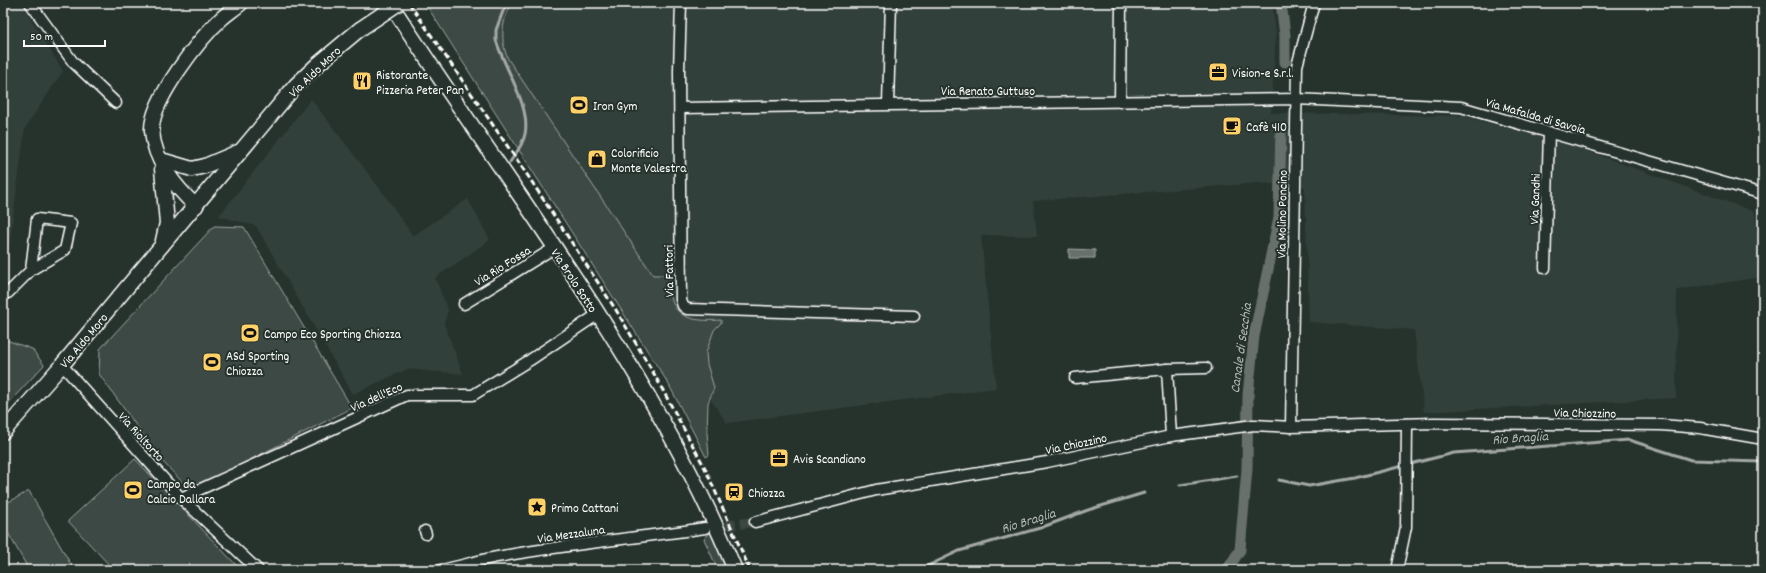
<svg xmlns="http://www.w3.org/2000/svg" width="1766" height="573" font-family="Dekko,sans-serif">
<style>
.built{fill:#333f3a}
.green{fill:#3e4944;stroke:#9ea4a2}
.water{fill:#67706c;stroke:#a4a9a7}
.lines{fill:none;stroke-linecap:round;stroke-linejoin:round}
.stream{stroke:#a4a9a7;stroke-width:3}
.canal{stroke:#67706c;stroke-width:11}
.street-tunnel{stroke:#3c4742;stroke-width:10;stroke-dasharray:10 5;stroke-linecap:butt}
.street-casing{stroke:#fff;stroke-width:13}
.secondary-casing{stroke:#fff;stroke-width:17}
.street{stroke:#26332d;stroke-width:10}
.secondary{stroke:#26332d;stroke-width:14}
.rail{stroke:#fff;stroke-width:3;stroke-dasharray:6 3;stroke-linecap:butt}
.secondary-bridge-casing{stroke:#fff;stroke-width:17;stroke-linecap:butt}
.secondary-bridge{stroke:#26332d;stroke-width:14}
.labels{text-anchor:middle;stroke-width:4;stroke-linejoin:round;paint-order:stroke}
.street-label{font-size:13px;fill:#fff;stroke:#26332d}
.poi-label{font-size:13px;fill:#fff;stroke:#26332d;text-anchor:start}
.water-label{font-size:14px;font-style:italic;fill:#b3b8b6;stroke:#26332d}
</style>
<rect width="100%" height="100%" fill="#26332d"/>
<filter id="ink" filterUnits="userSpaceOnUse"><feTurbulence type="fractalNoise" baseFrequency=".025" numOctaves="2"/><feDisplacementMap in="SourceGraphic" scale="8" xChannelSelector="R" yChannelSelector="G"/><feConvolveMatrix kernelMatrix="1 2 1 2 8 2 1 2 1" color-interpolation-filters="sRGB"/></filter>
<g filter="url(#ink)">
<!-- built -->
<g class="built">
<polygon points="3,3 21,3 63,71 25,128 5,276 3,277"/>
<polygon points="460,3 1272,3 1276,34 1271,113 1463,116 1576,147 1755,212 1761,277 1677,290 1676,398 1424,412 1414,330 1309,322 1305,187 1258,183 1033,201 1037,236 981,235 996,388 727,423 445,14"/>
<polygon points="311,99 384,194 413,236 468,199 490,240 435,278 448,310 444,324 463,374 407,369 353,394 256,226 219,216"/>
</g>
<!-- green -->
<g class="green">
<path d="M 425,3 L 513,3 C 501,19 500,41 508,59 L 653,275 L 670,275 C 670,282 669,291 671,297 C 676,322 702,321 721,320 L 721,323 L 714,330 L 706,353 L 707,364 L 714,388 L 708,403 L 707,433 L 709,455 L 706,457 L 668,383 Z"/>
<polygon points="214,226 244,227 352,408 190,490 161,460 99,374 100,349"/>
<polygon points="3,339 32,349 44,365 3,409"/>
<polygon points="135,459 241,570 114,570 68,521"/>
<polygon points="29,491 74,570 29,570 3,524 3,505"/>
<polygon points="711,532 730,570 718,570 704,539"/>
</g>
<!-- water -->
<polygon class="water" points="1069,249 1095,250 1095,258 1069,258"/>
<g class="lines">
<!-- stream -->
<g class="stream">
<path d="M 506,3 L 496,30 L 496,40 C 504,68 531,106 525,134 C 523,145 516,153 510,162"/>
<polyline points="1279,480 1309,486 1355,478 1454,453 1629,440 1691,460 1763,462"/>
<polyline points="1180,485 1237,476"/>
<polyline points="919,570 959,551 1040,528 1088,510 1144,493"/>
</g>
<!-- canal -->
<g class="canal">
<polyline points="1281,3 1285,35 1285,62"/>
<polyline points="1227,570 1240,550 1247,469 1248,395 1254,336 1279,217 1281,128"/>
</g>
<!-- street-tunnel -->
<polyline class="street-tunnel" points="711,527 755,522"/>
<defs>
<g id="street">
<polyline points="30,3 73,62 116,103"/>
<polyline points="681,3 679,71 681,300 683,306 687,309 914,316"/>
<polyline points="1120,102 1121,3"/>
<polyline points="888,104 891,3"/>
<polyline points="680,108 1296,99 1461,107 1763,194"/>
<polyline points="1545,268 1549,132"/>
<polyline points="3,293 8,293 31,270 65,250 71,223 37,219 31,270"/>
<polyline points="464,304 554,248"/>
<polyline points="62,365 181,498 258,570"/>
<polyline points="1167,369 1206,368"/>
<polyline points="1075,378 1167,369 1171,436"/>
<polyline points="1291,427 1297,66 1314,3"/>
<polyline points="181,498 407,395 473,395 530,360 598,314"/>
<polyline points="755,522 876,490 1047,462 1171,436 1254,425 1291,427 1434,423 1661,425 1700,428 1763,439"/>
<polyline points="425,531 426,534"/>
<path d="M 441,570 C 462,566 482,559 503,556 C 570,544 638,538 705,528"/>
<polyline points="1397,570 1406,527 1407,424"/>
</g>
<g id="secondary">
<path d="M 390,3 C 510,189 651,365 735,570"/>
<polyline points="161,160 192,169 205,166 238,152"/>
<polyline points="162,169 167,223 162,245"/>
<path d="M 196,206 C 175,187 154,160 152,131 C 150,101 200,38 222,18 C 228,13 235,8 241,3"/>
<polyline points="3,432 62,365 296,85 317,65 360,29"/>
</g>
</defs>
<!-- street casing -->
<use href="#street" class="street-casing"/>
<!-- secondary casing -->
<use href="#secondary" class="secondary-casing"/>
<!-- street -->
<use href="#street" class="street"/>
<!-- secondary -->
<use href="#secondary" class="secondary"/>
<!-- rail -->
<polyline class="rail" points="409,3 528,176 616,310 653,372 705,468 750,570"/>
<defs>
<polyline id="secondary-bridge" points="360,29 399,3"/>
</defs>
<!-- secondary-bridge casing -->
<use href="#secondary-bridge" class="secondary-bridge-casing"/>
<!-- secondary-bridge -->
<use href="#secondary-bridge" class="secondary-bridge"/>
</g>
</g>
<!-- icons -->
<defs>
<symbol id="office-square" viewBox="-11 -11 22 22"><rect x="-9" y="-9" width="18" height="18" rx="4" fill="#ffd166" stroke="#26332d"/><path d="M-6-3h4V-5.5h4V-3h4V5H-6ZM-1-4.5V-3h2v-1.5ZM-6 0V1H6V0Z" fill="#111"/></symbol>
<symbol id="restaurant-square" viewBox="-11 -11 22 22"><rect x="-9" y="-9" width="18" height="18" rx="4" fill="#ffd166" stroke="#26332d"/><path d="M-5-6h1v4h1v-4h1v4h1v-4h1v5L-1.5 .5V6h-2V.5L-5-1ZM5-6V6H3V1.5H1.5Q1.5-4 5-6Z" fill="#111"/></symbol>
<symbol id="stadium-square" viewBox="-11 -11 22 22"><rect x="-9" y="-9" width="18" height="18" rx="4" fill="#ffd166" stroke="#26332d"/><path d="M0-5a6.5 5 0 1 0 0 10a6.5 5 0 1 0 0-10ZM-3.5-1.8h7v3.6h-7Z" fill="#111"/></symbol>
<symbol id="cafe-square" viewBox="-11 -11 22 22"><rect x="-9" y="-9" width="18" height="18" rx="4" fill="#ffd166" stroke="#26332d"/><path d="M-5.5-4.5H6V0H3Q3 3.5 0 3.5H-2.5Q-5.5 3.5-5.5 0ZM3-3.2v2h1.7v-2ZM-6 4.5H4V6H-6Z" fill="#111"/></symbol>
<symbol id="shop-square" viewBox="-11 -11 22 22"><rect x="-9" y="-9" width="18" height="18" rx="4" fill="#ffd166" stroke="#26332d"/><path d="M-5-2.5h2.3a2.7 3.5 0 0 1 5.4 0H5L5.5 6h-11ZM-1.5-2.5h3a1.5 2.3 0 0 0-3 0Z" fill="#111"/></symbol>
<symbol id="station-square" viewBox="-11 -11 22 22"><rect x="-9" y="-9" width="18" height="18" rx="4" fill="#ffd166" stroke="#26332d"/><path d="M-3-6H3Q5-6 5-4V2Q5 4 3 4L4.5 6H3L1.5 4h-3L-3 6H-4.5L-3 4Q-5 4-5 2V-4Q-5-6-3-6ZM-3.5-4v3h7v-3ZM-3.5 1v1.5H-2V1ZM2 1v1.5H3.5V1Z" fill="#111"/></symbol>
<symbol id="sight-square" viewBox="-11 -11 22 22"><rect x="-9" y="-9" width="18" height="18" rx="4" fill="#ffd166" stroke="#26332d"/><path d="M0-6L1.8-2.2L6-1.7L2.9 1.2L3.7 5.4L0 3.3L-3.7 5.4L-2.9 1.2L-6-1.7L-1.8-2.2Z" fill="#111"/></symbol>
</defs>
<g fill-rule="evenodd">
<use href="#office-square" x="1207" y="61" width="22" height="22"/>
<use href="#restaurant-square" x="351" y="70" width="22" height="22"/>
<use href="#stadium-square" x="568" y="94" width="22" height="22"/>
<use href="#cafe-square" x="1221" y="115" width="22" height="22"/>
<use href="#shop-square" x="586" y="148" width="22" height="22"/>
<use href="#stadium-square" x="239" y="322" width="22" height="22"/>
<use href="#stadium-square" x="201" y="351" width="22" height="22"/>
<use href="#office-square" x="768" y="447" width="22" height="22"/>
<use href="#stadium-square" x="122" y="479" width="22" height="22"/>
<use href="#station-square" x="723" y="481" width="22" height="22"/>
<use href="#sight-square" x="526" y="496" width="22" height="22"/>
</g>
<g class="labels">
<!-- street labels -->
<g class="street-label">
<text transform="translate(314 71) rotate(-44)" y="5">Via Aldo Moro</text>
<text x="988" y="95">Via Renato Guttuso</text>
<text transform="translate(1536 115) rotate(16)" y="5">Via Mafalda di Savoia</text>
<text transform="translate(1534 199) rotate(-88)" y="5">Via Gandhi</text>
<text transform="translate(1281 214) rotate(-89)" y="5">Via Molino Poncino</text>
<text transform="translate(502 265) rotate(-32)" y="5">Via Rio Fossa</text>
<text transform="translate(668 271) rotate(-91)" y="5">Via Fattori</text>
<text transform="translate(575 280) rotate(57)" y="5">Via Brolo Sotto</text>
<text transform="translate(83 340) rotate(-50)" y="5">Via Aldo Moro</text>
<text transform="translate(376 396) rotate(-24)" y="5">Via dell'Eco</text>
<text transform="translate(1585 412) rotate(1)" y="5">Via Chiozzino</text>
<text transform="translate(142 436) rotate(48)" y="5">Via Rioltorto</text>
<text transform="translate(1076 443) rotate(-12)" y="5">Via Chiozzino</text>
<text transform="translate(571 533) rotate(-8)" y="5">Via Mezzaluna</text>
</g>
<!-- poi labels -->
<g class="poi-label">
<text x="1232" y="77">Vision-e S.r.l.</text>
<text x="376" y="79">Ristorante<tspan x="376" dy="15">Pizzeria Peter Pan</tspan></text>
<text x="593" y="110">Iron Gym</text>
<text x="1246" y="131">Cafè 410</text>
<text x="611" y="157">Colorificio<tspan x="611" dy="15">Monte Valestra</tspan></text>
<text x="264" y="338">Campo Eco Sporting Chiozza</text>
<text x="226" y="360">ASd Sporting<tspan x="226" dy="15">Chiozza</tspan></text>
<text x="793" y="463">Avis Scandiano</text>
<text x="147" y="488">Campo da<tspan x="147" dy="15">Calcio Dallara</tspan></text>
<text x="748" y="497">Chiozza</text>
<text x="551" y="512">Primo Cattani</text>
</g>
<!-- water labels -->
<g class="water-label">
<text transform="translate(1240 348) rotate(-82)" y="5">Canale di Secchia</text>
<text transform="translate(1520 437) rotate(-4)" y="5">Rio Braglia</text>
<text transform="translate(1028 520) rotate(-17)" y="5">Rio Braglia</text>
</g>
</g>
<!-- margin -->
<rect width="1766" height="573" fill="none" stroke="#26332d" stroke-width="16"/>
<rect x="8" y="8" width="1750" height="557" fill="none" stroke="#fff" stroke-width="1.5" filter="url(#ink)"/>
<!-- scale -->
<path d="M24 40v6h81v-6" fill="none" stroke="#ffffff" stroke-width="2"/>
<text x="30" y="40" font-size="12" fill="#ffffff" stroke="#26332d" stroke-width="3" paint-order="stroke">50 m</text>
</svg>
